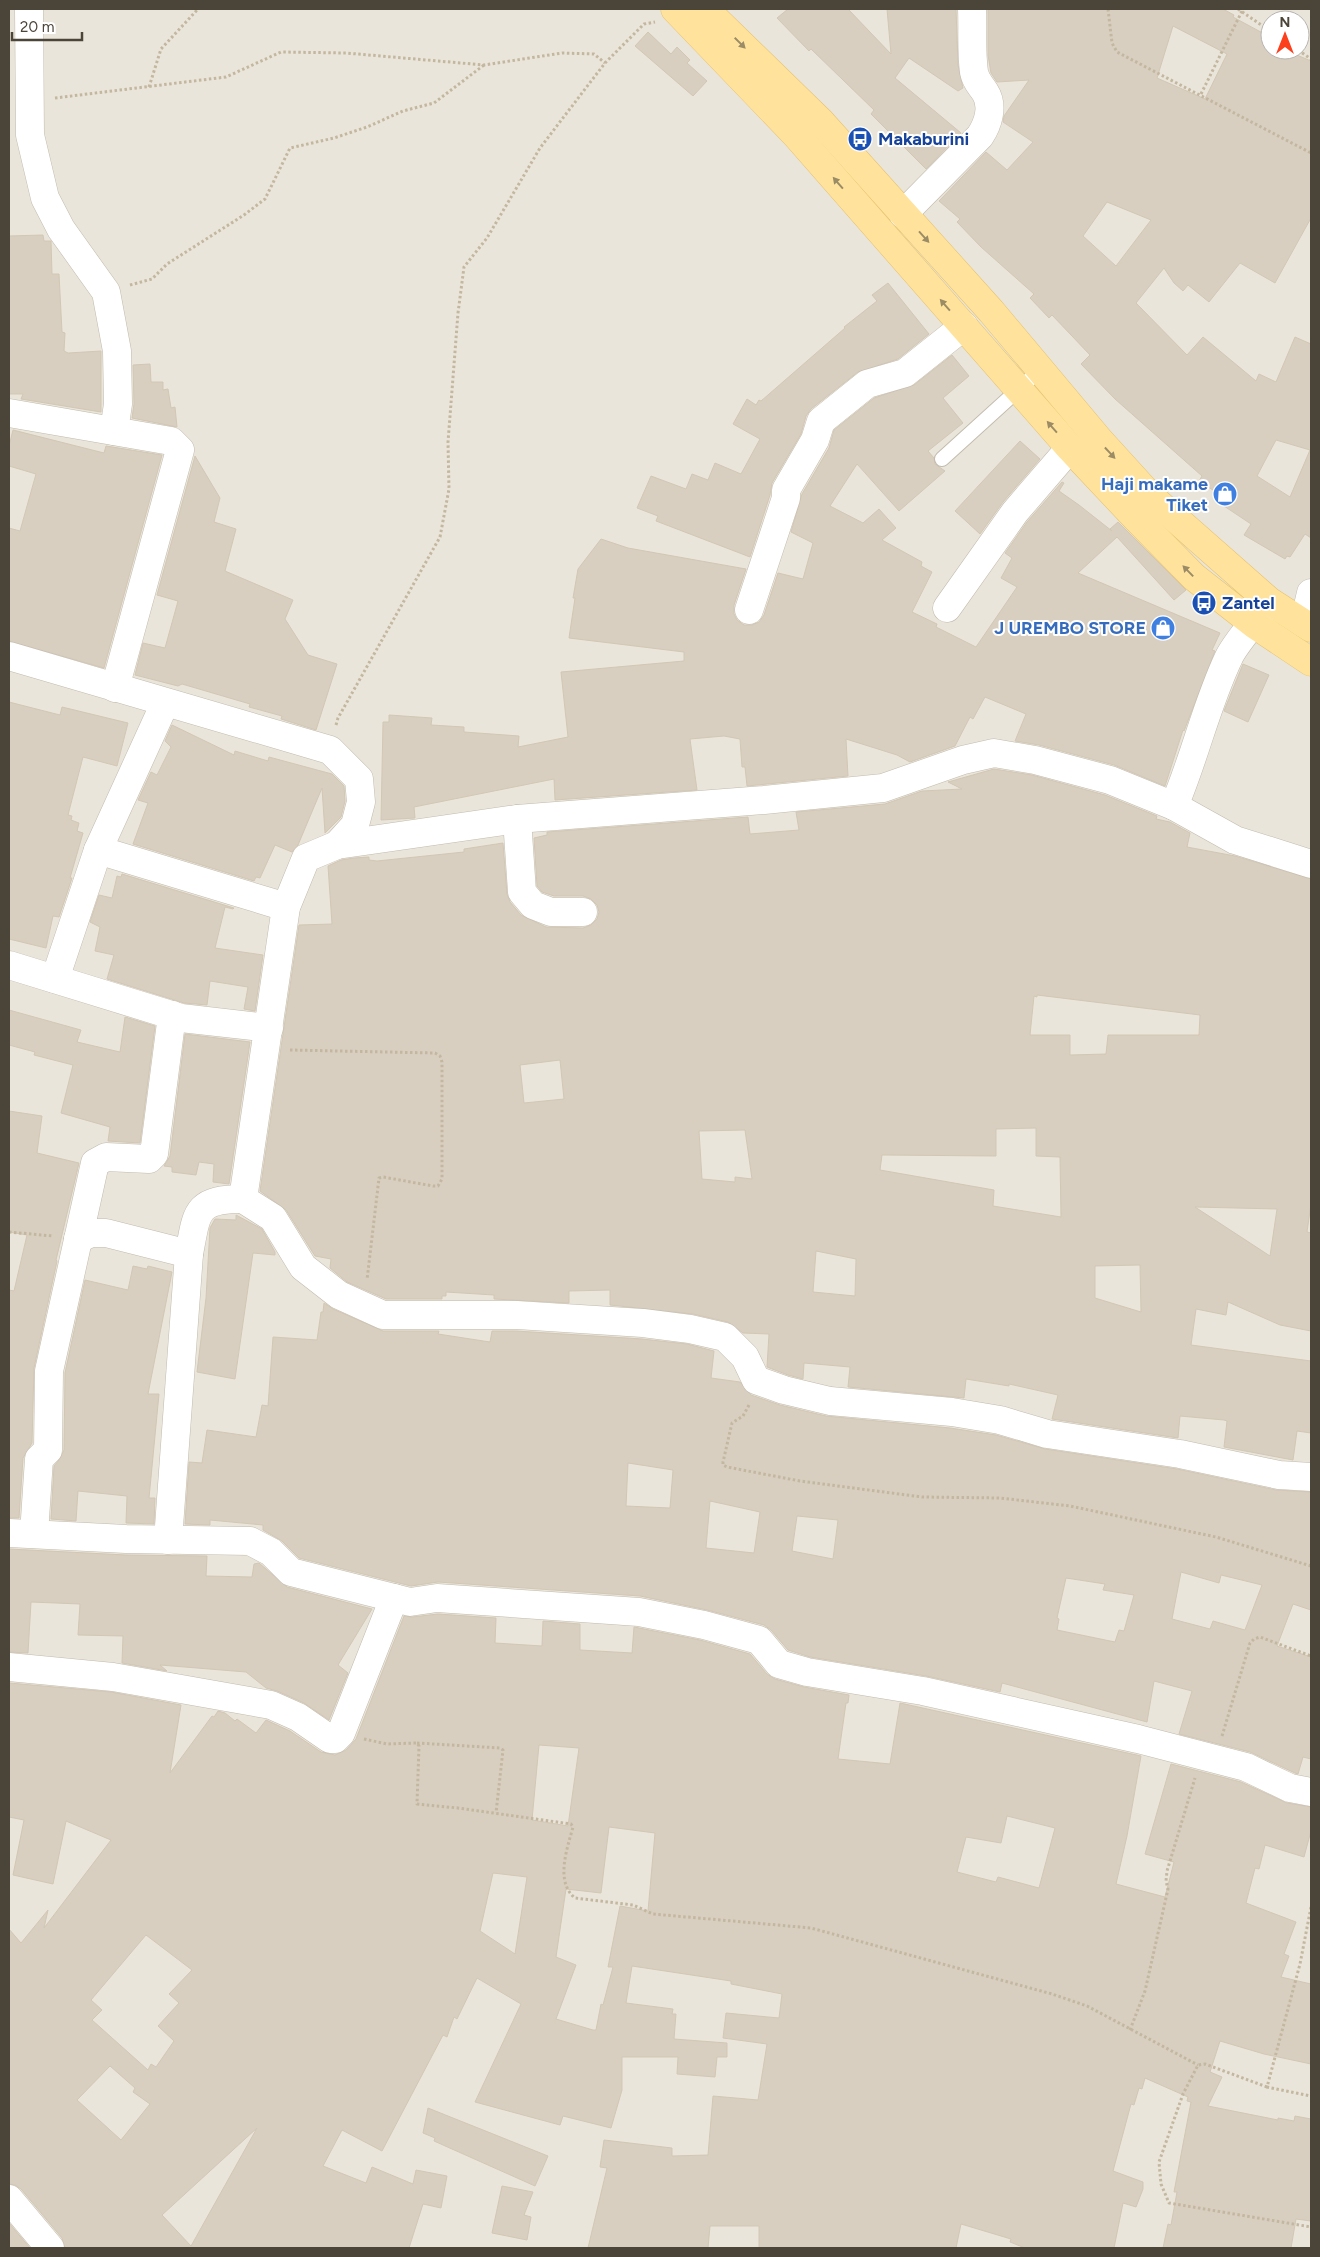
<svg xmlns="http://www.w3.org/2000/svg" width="1320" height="2257" font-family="Figtree,sans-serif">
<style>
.residential{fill:#eae5da;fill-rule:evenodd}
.building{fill:#d8cfc1;stroke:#d3c7b4;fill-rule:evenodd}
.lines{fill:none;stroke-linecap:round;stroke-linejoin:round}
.service-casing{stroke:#c2bbae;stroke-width:16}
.minor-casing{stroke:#c2bbae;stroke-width:29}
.primary-casing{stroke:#e6c16a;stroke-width:29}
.path{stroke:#c4b79f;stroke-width:3;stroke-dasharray:2.5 2.5;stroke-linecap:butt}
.service{stroke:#fff;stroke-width:14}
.minor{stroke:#fff;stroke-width:28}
.primary{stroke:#ffe39c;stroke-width:28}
.oneway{fill:#9c8c66}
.labels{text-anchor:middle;stroke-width:4;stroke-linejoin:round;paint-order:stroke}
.transit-label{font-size:18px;font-weight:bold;fill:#164399;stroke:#fff;text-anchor:start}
.shop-label{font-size:18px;font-weight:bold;fill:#366cbe;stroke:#fff;text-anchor:end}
</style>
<rect width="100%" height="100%" fill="#f6f3ec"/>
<!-- residential -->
<path class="residential" d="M 9,9 L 1311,9 L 1311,2248 L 9,2248 ZM 1270,20 L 1300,20 L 1300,50 L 1270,50 Z"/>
<!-- building -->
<g class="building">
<polygon points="788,9 848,9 891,54 887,9 956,9 958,65 963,88 958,91 909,58 895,78 961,133 926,169 871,114 874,110 811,49 809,51 777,18"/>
<path d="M 988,9 L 1223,9 L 1234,15 L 1233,17 L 1270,37 L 1270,50 L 1285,50 L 1311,61 L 1311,218 L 1275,283 L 1240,263 L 1209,302 L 1188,285 L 1183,291 L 1174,283 L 1164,268 L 1136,303 L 1187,355 L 1203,337 L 1256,381 L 1259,374 L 1276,382 L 1295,337 L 1311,344 L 1311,538 L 1305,534 L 1290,557 L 1287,556 L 1285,559 L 1244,535 L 1251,524 L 1215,500 L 1219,494 L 1199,481 L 1202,476 L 1115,399 L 1081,364 L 1090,355 L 1052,315 L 1049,318 L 1030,298 L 1034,294 L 981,247 L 957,222 L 960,219 L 939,201 L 986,152 L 1007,170 L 1033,142 L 1003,122 L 1004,116 L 1029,80 L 997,82 L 991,73 L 988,55 ZM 1173,26 L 1227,54 L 1205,99 L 1157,78 ZM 1107,202 L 1151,220 L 1116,266 L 1083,236 ZM 1276,440 L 1310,450 L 1290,497 L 1257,476 Z"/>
<polygon points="648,32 671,54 677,47 690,60 687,63 707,81 693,96 635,46"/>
<polygon points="43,235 44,241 51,241 52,274 59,274 62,332 65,333 64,351 68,353 101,351 101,412 21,399 23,394 9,394 9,236"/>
<polygon points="888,283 929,334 898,359 858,372 811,409 806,416 801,434 772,483 770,495 750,557 656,521 658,516 637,508 651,476 686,489 692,474 708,480 715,463 741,474 760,439 733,424 747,399 756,405 759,400 761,401 845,328 844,327 877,301 872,295"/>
<polygon points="952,355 969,376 943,398 963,423 928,451 934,458 935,464 945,471 899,511 857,464 830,506 863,523 879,509 896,528 882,540 922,562 921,566 932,572 912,612 937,624 936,627 976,647 1017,587 1001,578 1012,558 1005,553 1027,522 1062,482 1064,483 1059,491 1079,505 1112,531 1110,529 1118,522 1186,590 1174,600 1117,537 1078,573 1220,633 1212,650 1215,651 1184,731 1183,730 1165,786 1114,765 1039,745 1015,741 1026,714 985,697 973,719 970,717 955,746 910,762 897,755 846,739 848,776 747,786 745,767 742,767 740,739 724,736 690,739 697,790 555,800 554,779 414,807 415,818 381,820 383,722 389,722 389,715 432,718 431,725 464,727 464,732 519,736 518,747 568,737 561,672 684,661 684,652 569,638 575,598 573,598 578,569 601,539 628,548 746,569 734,605 734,614 737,620 744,625 752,625 759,622 764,615 778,573 803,579 813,543 791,532 802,494 829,448 834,430 874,398 914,385"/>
<polygon points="150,364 151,382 163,382 163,390 168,389 171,408 175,407 177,427 132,418 134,404 133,365"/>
<polygon points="13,430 104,453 106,446 162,455 104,668 9,641 9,528 20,531 36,474 9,466 9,446"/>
<polygon points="1020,441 1040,459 1003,502 980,534 955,511"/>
<polygon points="195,456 220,498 214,522 236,529 225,571 293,600 285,619 308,655 337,664 316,730 281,719 282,716 249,707 250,704 182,684 178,686 135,675 143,643 165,648 178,601 157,595"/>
<polygon points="1243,664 1269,675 1248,722 1224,711"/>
<polygon points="9,702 60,715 62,707 128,723 117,766 83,757 68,815 72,816 71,820 79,823 77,831 83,833 70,878 72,878 59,917 53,916 46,948 9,939"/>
<polygon points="172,725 234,755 235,751 268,761 269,757 332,774 344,786 345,801 341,817 325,833 322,788 298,845 292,852 275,845 260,878 256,877 254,881 133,844 148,803 138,800 151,772 157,775 171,747 165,741"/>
<path d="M 994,769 L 1032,775 L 1105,795 L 1157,816 L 1156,819 L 1170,822 L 1190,833 L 1187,847 L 1235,856 L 1311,879 L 1311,1204 L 1307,1232 L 1311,1233 L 1311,1331 L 1280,1325 L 1228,1302 L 1226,1315 L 1196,1309 L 1191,1345 L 1311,1361 L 1311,1433 L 1297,1431 L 1293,1460 L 1224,1447 L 1227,1421 L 1224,1420 L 1180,1416 L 1178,1438 L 1052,1419 L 1058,1395 L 1009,1384 L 1009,1386 L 966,1379 L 964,1398 L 848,1387 L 850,1367 L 804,1363 L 803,1379 L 788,1375 L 767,1367 L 769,1334 L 743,1333 L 728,1322 L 693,1314 L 610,1305 L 610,1290 L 569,1291 L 569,1303 L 494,1299 L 494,1295 L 446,1292 L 446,1296 L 442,1296 L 442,1299 L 386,1299 L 347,1282 L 330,1268 L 331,1259 L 315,1256 L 286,1210 L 260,1191 L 299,925 L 332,924 L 328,866 L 341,860 L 354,858 L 369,857 L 369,860 L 377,861 L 464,852 L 464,849 L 503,843 L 507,894 L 510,902 L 521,915 L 546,927 L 583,928 L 591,925 L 597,919 L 599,912 L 597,905 L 591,899 L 583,896 L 554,896 L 542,892 L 537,886 L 534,838 L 547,835 L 547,832 L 748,817 L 750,834 L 799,830 L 796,812 L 885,804 L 922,791 L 962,789 L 948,782 ZM 1037,995 L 1200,1015 L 1199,1035 L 1108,1035 L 1106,1054 L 1070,1055 L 1070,1035 L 1030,1035 L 1034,996 L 1037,997 ZM 560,1060 L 564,1099 L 524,1103 L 520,1065 ZM 1036,1128 L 1036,1156 L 1060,1157 L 1061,1217 L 993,1206 L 994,1190 L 880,1170 L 882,1155 L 996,1156 L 996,1129 ZM 745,1130 L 752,1179 L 735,1177 L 735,1182 L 702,1179 L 699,1131 ZM 1195,1207 L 1277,1209 L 1270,1256 ZM 816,1251 L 856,1259 L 855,1296 L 813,1292 ZM 1140,1265 L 1141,1312 L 1095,1298 L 1095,1266 Z"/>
<polygon points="122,874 234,908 233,909 225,907 215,948 263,955 255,1011 244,1009 248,987 210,981 207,1005 184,1003 107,979 114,955 95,951 100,927 90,922 99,895 112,898 117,876 121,877"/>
<polygon points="9,1010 81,1030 77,1042 120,1052 125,1017 155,1026 140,1143 108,1141 110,1127 61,1113 73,1065 34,1055 35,1052 9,1045"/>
<polygon points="185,1034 250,1042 229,1184 213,1182 214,1164 199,1162 196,1175 172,1172 172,1167 164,1166 170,1156"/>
<polygon points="9,1111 42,1116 37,1153 79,1163 56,1260 57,1261 34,1368 32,1443 23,1458 19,1518 9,1518 9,1290 14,1291 27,1235 9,1232"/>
<polygon points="236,1215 262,1229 275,1252 275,1255 253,1253 235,1379 197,1372 206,1298 210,1228 215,1219 236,1220"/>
<polygon points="133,1266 147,1269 148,1266 172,1272 148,1394 159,1394 149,1498 155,1498 154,1524 126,1523 127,1496 78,1491 76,1521 51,1519 54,1466 59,1460 64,1450 65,1373 85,1280 128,1290"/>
<path d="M 324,1303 L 333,1309 L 383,1331 L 439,1331 L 438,1334 L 490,1342 L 492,1331 L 516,1331 L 642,1339 L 687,1344 L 714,1351 L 711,1378 L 740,1382 L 751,1395 L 780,1405 L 826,1416 L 950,1428 L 996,1435 L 1045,1449 L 1177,1469 L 1276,1490 L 1311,1492 L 1311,1610 L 1293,1604 L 1277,1646 L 1311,1657 L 1311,1759 L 1303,1757 L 1298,1774 L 1295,1773 L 1250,1752 L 1179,1734 L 1192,1691 L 1154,1681 L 1147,1722 L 1002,1683 L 1000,1692 L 926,1676 L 810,1657 L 788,1650 L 771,1630 L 764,1625 L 707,1610 L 640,1596 L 438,1582 L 411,1586 L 299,1558 L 282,1541 L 263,1530 L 263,1525 L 210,1520 L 210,1525 L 185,1524 L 189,1462 L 202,1463 L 207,1430 L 256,1437 L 262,1405 L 268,1406 L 273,1337 L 317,1340 L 321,1312 L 323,1312 ZM 628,1463 L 673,1470 L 670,1508 L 626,1506 ZM 710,1501 L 760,1512 L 754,1553 L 706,1548 ZM 797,1516 L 838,1520 L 833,1559 L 792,1551 ZM 1181,1572 L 1219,1583 L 1221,1575 L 1262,1585 L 1245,1630 L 1213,1621 L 1210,1629 L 1172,1619 ZM 1066,1578 L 1105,1584 L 1103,1590 L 1134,1595 L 1124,1631 L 1119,1630 L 1115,1642 L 1057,1630 L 1059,1619 L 1057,1618 Z"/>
<polygon points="9,1549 126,1555 207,1556 206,1576 252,1577 254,1564 259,1563 287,1587 372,1609 338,1665 348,1673 329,1720 304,1703 277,1691 266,1688 246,1672 160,1665 167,1671 122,1663 123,1636 78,1635 80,1604 31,1602 28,1653 9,1652"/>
<path d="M 438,1614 L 496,1618 L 495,1643 L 542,1646 L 543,1621 L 580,1624 L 580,1650 L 632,1653 L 634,1627 L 700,1640 L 750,1654 L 767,1674 L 775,1679 L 804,1687 L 849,1695 L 848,1703 L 846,1703 L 838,1759 L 890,1764 L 900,1703 L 1141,1756 L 1127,1836 L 1116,1884 L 1165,1897 L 1174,1862 L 1145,1854 L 1171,1764 L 1241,1782 L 1287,1803 L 1311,1807 L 1311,1831 L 1304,1857 L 1265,1845 L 1259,1869 L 1255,1868 L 1246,1903 L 1296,1922 L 1284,1954 L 1289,1956 L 1281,1977 L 1311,1984 L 1311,2064 L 1264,2054 L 1220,2041 L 1210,2072 L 1222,2077 L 1208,2106 L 1278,2120 L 1278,2118 L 1294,2121 L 1295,2116 L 1311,2119 L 1311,2221 L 1296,2219 L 1291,2248 L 1163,2248 L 1168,2224 L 1171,2225 L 1177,2192 L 1174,2192 L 1191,2102 L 1187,2101 L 1188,2097 L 1145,2078 L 1142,2089 L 1139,2088 L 1134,2105 L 1131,2104 L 1113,2171 L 1143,2182 L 1143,2189 L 1136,2207 L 1123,2203 L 1114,2248 L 1025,2248 L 1010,2242 L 1011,2239 L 961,2224 L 956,2248 L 759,2248 L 759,2226 L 710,2226 L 708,2248 L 588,2248 L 607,2168 L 600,2167 L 604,2140 L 672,2148 L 672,2156 L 708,2155 L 713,2096 L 758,2100 L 767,2044 L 723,2038 L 726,2013 L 779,2018 L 782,1994 L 731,1984 L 731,1981 L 632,1966 L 626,2003 L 673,2009 L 672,2014 L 676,2014 L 674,2039 L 727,2043 L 727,2057 L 717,2057 L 715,2077 L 677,2074 L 678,2057 L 622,2057 L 622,2090 L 611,2128 L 563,2116 L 560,2125 L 475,2102 L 521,2004 L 477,1978 L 457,2019 L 454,2017 L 447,2037 L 443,2035 L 382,2151 L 342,2130 L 323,2166 L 366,2183 L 372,2167 L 413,2184 L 416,2170 L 447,2176 L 441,2208 L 423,2204 L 409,2248 L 65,2248 L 62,2238 L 21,2189 L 15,2185 L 9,2184 L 9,1929 L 21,1943 L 48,1910 L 44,1928 L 111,1840 L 66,1821 L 53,1884 L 13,1875 L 24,1820 L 9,1817 L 9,1683 L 111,1692 L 181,1705 L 170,1773 L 212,1716 L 214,1717 L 218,1711 L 225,1713 L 235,1721 L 237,1719 L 256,1733 L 266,1720 L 290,1731 L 321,1752 L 335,1755 L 346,1750 L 356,1739 L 404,1616 L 412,1617 ZM 539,1745 L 579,1748 L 568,1826 L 532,1820 ZM 1007,1816 L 1055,1828 L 1039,1888 L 998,1877 L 996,1882 L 957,1872 L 966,1837 L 1001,1843 ZM 609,1827 L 655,1833 L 648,1911 L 620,1906 L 608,1967 L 613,1967 L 603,2005 L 601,2004 L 596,2030 L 593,2030 L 556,2019 L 576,1965 L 556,1957 L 566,1889 L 601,1893 ZM 493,1873 L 527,1877 L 515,1954 L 480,1931 ZM 146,1935 L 192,1970 L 169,1994 L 179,2003 L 158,2026 L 174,2041 L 156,2067 L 151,2064 L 148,2070 L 92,2020 L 102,2010 L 91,2000 ZM 110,2066 L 135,2088 L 133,2092 L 150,2104 L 121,2140 L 77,2100 ZM 257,2128 L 191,2246 L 162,2215 Z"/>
<polygon points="428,2108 548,2156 535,2186 434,2141 435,2138 423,2133"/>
<polygon points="502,2186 533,2192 524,2215 531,2217 527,2240 492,2233"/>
<polygon points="9,2223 30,2248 9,2248"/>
</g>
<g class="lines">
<defs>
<polyline id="service" points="942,459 1040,370"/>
<g id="minor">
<polyline points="29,9 30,135 45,198 61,229 106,292 117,351 118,404 114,431"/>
<path d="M 903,214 L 980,136 C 988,124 994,106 985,92 C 980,84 976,82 974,72 C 971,51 973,30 972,9"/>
<polyline points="9,413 171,441 180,450 115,688"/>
<path d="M 1267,604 C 1257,620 1236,642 1229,657 C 1206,705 1195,757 1174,806 L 1110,780 L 1035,760 L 994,753 L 963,760 L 883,788 L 764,800 L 517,819 L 337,845 L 306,858 L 286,907 L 243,1199 L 273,1218 L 303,1267 L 339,1295 L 383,1315 L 517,1315 L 643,1323 L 690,1329 L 725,1337 L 745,1357 L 756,1380 L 784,1390 L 830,1401 L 952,1412 L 1000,1420 L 1047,1434 L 1180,1454 L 1279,1475 L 1311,1477"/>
<polyline points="947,608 1015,512 1070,448"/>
<polyline points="749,610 786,498 786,490 815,440 821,421 867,384 905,373 964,326"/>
<polyline points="1304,623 1311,593"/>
<polyline points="9,656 330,750 359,779 361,802 355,825 337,845"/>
<polyline points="1174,806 1235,840 1311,864"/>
<polyline points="517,819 522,892 533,905 551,912 583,912"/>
<polyline points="98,850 286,907"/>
<polyline points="9,965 181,1018 269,1028"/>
<polyline points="55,979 98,850 165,703"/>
<polyline points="78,1239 91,1233 106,1233 189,1254"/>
<polyline points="9,1533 126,1539 250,1541 271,1552 291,1572 410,1602 437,1598 639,1612 704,1625 759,1640 779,1664 807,1672 923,1691 1138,1739 1246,1767 1290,1788 1311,1792"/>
<polyline points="34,1534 39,1459 48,1450 49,1371 95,1163 106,1157 149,1159 154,1154 172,1015"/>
<path d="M 168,1540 L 189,1254 C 197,1212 195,1199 243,1199"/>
<polyline points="9,1667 113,1677 271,1705 298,1717 330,1739 335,1739 341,1733 394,1598"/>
<polyline points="9,2199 50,2248"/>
</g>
<g id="primary">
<polyline points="675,9 796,135 1070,448 1135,517 1194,577 1254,624 1311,662"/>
<polyline points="705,9 821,122 991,311 1100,441 1151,497 1269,601 1311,628"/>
</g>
</defs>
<!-- service casing -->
<use href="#service" class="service-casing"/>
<!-- minor casing -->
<use href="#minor" class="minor-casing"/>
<!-- primary casing -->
<use href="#primary" class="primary-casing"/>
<!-- path -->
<g class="path">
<polyline points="1108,9 1112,43 1117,52 1311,153"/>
<polyline points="1238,9 1270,31"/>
<polyline points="1298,50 1311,59"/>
<polyline points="149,87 161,49 198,9"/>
<polyline points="1201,94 1242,11"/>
<polyline points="55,98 226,77 281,52 346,53 484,65 562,53 594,54 605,63"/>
<polyline points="130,285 152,279 167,264 244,215 265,199 290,148 334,138 367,127 403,111 434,103 484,65"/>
<polyline points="336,725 338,718 440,537 449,489 448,442 458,313 464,267 487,238 540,148 605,63 644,24 655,22"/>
<polyline points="290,1050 435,1053 440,1056 442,1062 442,1179 438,1186 433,1186 383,1177 379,1178 367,1280"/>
<polyline points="9,1232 53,1236"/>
<polyline points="749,1405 743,1416 732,1423 723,1462 723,1465 727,1467 800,1481 922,1497 1000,1498 1070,1506 1216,1537 1311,1566"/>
<polyline points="1222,1736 1250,1643 1254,1639 1260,1637 1311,1656"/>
<path d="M 364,1739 L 387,1744 L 417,1743 L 419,1746 L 417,1804 L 458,1808 L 571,1824 L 573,1827 C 567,1849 555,1882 575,1898 L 633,1905 L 653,1914 L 811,1928 L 1052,1994 L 1087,2006 L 1198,2065"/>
<polyline points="417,1743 500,1748 503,1750 496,1813"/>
<polyline points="1311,1907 1300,1964 1267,2087 1311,2096"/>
<polyline points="1130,2030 1145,1991 1168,1889 1166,1881 1167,1871 1195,1778"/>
<polyline points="1267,2087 1205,2064 1198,2065 1183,2094 1159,2162 1161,2184 1169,2203 1311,2227"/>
</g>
<!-- service -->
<use href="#service" class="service"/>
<!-- minor -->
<use href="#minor" class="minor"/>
<!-- primary -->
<use href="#primary" class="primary"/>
</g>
<!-- one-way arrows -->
<defs><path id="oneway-solid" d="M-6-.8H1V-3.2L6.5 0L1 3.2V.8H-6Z" transform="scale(1.25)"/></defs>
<g class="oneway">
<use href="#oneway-solid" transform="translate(740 43) rotate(45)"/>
<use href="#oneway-solid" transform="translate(838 183) rotate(-131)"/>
<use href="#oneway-solid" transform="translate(924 237) rotate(48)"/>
<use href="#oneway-solid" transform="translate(945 305) rotate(-131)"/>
<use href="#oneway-solid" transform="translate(1052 427) rotate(-131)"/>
<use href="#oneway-solid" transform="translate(1110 453) rotate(47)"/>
<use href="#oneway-solid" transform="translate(1188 571) rotate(-134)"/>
</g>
<!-- icons -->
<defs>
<symbol id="bus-disc" viewBox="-11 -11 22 22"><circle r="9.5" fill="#1a4fb4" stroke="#fff"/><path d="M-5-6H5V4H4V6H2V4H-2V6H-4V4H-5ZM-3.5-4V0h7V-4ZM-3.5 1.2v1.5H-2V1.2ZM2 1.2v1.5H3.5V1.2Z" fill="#fff"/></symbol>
<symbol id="shop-disc" viewBox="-11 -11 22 22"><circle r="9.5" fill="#3f7fe0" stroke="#fff"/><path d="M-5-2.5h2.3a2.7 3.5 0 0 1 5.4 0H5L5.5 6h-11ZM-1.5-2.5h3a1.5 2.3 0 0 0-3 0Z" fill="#fff"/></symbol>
</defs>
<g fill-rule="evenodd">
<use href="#bus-disc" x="846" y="125" width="28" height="28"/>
<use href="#shop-disc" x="1211" y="480" width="28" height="28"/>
<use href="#bus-disc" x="1190" y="589" width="28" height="28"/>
<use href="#shop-disc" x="1149" y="614" width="28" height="28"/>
</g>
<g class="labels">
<!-- transit labels -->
<g class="transit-label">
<text x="878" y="145">Makaburini</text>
<text x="1222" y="609">Zantel</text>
</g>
<!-- shop labels -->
<g class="shop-label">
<text x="1208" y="490">Haji makame<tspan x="1208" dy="21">Tiket</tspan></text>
<text x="1146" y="634">J UREMBO STORE</text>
</g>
</g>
<!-- border -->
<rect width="1320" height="2257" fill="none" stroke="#4b4439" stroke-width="20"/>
<!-- north arrow -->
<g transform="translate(1285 35)"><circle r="24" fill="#ffffff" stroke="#b7b4b0"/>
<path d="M0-4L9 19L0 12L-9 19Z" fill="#fc3f1d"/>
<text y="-8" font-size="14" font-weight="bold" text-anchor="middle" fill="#4b4439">N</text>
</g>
<!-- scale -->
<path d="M12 32v8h70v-8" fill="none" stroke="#4b4439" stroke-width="2.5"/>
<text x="20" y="32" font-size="15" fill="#4b4439" stroke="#ffffff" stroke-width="4" paint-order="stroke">20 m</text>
</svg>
